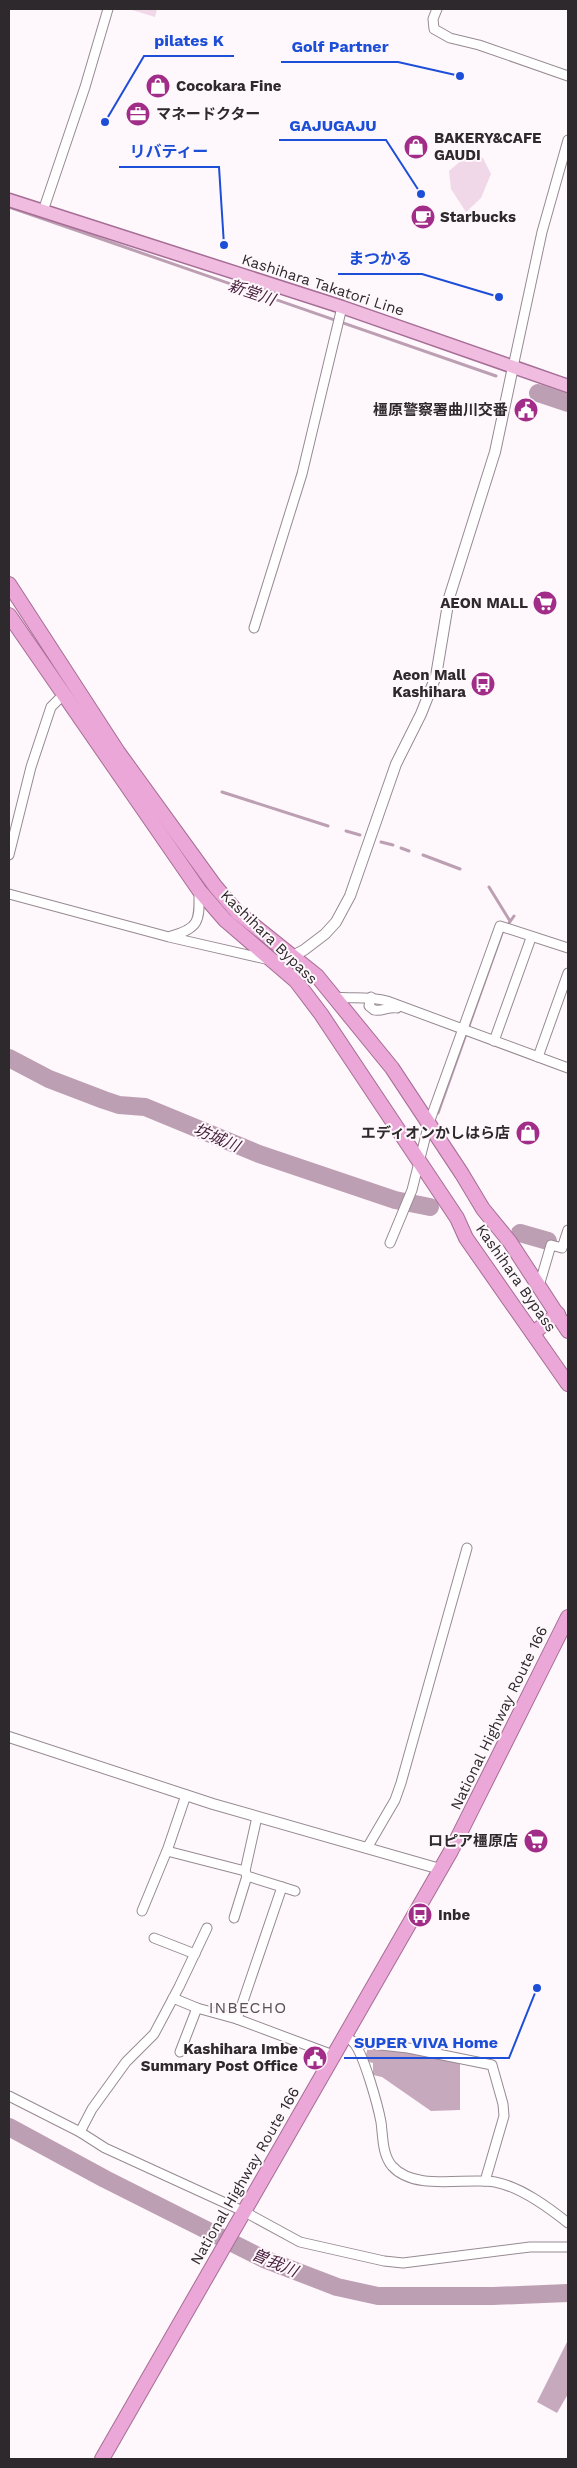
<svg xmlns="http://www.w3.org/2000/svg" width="577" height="2468" font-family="'Work Sans','Noto Sans JP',sans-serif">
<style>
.green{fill:#f0d8e8}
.forest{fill:#c7a9bd}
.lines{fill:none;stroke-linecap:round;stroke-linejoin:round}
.stream{stroke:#bd9fb3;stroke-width:3}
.river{stroke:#bd9fb3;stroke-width:18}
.minor-casing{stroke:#978a92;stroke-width:11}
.tertiary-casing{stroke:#978a92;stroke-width:12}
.primary-casing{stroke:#a66d95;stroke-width:15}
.trunk-casing{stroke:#a66d95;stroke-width:16}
.minor{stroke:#fff;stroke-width:9}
.tertiary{stroke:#fff;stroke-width:10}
.primary{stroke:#f0bde1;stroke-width:12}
.trunk{stroke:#eba7d7;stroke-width:14}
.labels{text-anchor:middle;stroke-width:4;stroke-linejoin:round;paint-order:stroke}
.poi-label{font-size:15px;font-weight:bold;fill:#2e292c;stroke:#fef8fc;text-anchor:end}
.street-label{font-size:15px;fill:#2e292c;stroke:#fef8fc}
.water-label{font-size:16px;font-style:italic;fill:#49203e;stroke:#fef8fc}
.neighbourhood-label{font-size:16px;letter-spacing:1px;fill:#5b4f57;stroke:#fef8fc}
.leader{fill:none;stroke:#1d4ed8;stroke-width:2}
.callout-dot{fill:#1d4ed8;stroke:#fef8fc;stroke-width:2}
.callout-label{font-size:16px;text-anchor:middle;font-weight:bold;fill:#1d4ed8;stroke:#fef8fc;stroke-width:4;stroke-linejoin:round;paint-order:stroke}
</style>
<rect width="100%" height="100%" fill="#fef8fc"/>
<!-- green -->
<g class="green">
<polygon points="129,9 157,9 155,17"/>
<polygon points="470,153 483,158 491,174 481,198 466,212 451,189 449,171"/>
</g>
<!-- forest -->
<g class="forest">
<polygon points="369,2040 460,2053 460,2110 431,2111 382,2077 373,2075 373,2063 365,2061"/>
<polygon points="568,2340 568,2394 557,2413 537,2402"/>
</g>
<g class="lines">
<!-- stream -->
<g class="stream">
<polyline points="9,207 496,376"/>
<polyline points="222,792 328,826"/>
<polyline points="346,831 360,835"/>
<polyline points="381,842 393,845"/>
<polyline points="401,848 409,851"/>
<polyline points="423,855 460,869"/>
<polyline points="489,887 510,921"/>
<polyline points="438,1113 502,933 514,916"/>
</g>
<!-- river -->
<g class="river">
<polyline points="538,393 568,403"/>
<polyline points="9,1058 49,1079 104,1100 119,1105 145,1107 259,1154 395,1200 430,1207"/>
<polyline points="520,1233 548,1241"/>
<polyline points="9,2127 105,2179 264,2259 337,2287 378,2296 493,2296 568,2293"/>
</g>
<defs>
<g id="minor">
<polyline points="437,9 433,19 434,29 450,38 479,45 568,76"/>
<polyline points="43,211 85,87 108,9"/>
<polyline points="513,367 542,232 568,140"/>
<polyline points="254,628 302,474 342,307"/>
<polyline points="9,855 31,767 51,707 63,695"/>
<polyline points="9,894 169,937 270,960"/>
<path d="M 171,936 C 202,928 199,918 199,890"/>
<path d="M 333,997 C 351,999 369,996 387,1001 L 568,1068"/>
<path d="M 371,997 L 369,1006 L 374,1010 C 383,1012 388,1006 397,1008"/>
<polyline points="494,1041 531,938"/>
<polyline points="538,1057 568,973"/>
<polyline points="390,1243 412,1190 429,1123 500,926 568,948"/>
<polyline points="539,1286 551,1245 562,1248 568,1230"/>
<polyline points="257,1817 245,1871 247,1876 295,1891"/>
<polyline points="367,1848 395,1800 401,1783 467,1548"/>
<polyline points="167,1851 245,1871"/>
<polyline points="142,1911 168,1848 186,1795"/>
<polyline points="234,1918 247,1876"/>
<polyline points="154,1938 195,1954"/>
<polyline points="173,1998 197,2008 237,2019 333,2055"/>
<polyline points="237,2019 282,1887"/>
<path d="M 344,2037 C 347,2038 352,2040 354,2043 C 364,2055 378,2106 381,2122 C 383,2136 382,2154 392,2166 C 415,2192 466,2177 495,2182 C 521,2187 548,2207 568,2223"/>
<polyline points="353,2042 408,2048 492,2065 503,2104 504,2116 485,2181"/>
<polyline points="180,2052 197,2008"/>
<polyline points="9,2096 80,2132 105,2148 245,2212 300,2242 384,2261 403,2263 530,2247 568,2247"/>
<polyline points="80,2132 92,2109 126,2062 154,2034 179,1987 207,1928"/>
</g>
<g id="tertiary">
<polyline points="274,961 287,959 304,950 325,934 336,922 350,896 396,764 421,714 436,676 449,598 495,452 513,367"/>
<polyline points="9,1737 213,1804 440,1869"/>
</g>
<polyline id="primary" points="9,200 342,307 568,386"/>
<g id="trunk">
<polyline points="9,584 118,752 215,886 237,912 317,976 392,1068 462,1174 483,1209 510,1242 568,1331"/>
<polyline points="9,615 199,890 225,920 296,981 321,1014 457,1218 466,1238 568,1384"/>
<polyline points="533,1333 558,1314"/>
<polyline points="102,2459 451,1851 568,1617"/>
</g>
</defs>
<!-- minor casing -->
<use href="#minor" class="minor-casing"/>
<!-- tertiary casing -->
<use href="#tertiary" class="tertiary-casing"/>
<!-- primary casing -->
<use href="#primary" class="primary-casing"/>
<!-- trunk casing -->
<use href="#trunk" class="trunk-casing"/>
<!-- minor -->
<use href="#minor" class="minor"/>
<!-- tertiary -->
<use href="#tertiary" class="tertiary"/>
<!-- primary -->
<use href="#primary" class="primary"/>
<!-- trunk -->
<use href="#trunk" class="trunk"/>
</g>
<!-- icons -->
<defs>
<symbol id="shop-disc" viewBox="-11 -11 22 22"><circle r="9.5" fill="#a12d88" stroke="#fef8fc"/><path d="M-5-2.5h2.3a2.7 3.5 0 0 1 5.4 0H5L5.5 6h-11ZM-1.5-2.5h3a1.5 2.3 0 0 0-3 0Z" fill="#fff"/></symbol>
<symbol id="office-disc" viewBox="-11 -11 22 22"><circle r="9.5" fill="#a12d88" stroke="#fef8fc"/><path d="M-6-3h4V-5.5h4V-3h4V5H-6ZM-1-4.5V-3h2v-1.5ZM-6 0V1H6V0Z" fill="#fff"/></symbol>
<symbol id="cafe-disc" viewBox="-11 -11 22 22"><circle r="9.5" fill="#a12d88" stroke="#fef8fc"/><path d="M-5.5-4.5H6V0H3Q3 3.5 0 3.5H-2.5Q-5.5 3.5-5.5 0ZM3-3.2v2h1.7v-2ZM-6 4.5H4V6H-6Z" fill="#fff"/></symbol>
<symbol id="civic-disc" viewBox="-11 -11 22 22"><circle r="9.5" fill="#a12d88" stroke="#fef8fc"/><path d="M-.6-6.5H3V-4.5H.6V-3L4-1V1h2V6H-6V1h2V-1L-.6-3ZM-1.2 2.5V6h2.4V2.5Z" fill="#fff"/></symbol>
<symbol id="supermarket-disc" viewBox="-11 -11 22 22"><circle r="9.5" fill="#a12d88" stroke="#fef8fc"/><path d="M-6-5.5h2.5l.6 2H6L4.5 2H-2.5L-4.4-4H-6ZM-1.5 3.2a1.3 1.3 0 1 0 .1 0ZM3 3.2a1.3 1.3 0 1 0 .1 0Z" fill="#fff"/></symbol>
<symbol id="bus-disc" viewBox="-11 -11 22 22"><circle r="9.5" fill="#a12d88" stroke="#fef8fc"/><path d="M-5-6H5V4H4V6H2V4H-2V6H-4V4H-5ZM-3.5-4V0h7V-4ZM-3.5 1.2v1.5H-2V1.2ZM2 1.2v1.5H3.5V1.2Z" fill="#fff"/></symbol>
</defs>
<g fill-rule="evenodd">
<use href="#shop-disc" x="144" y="72" width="28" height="28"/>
<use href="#office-disc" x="124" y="100" width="28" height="28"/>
<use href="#shop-disc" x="402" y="133" width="28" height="28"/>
<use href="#cafe-disc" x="409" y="203" width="28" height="28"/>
<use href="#civic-disc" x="512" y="396" width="28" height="28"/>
<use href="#supermarket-disc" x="531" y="589" width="28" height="28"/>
<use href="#bus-disc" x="469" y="670" width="28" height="28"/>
<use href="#shop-disc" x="514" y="1119" width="28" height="28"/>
<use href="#supermarket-disc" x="522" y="1827" width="28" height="28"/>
<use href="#bus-disc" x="406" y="1901" width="28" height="28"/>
<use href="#civic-disc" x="301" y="2044" width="28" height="28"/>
</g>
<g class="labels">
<!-- poi labels -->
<g class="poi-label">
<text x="176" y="91" text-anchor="start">Cocokara Fine</text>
<text x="156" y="119" text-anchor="start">マネードクター</text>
<text x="434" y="143" text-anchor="start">BAKERY&amp;CAFE<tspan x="434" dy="17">GAUDI</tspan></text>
<text x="440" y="222" text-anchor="start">Starbucks</text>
<text x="508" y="415">橿原警察署曲川交番</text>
<text x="528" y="608">AEON MALL</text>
<text x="466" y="680">Aeon Mall<tspan x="466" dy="17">Kashihara</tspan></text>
<text x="510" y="1138">エディオンかしはら店</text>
<text x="518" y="1846">ロピア橿原店</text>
<text x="438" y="1920" text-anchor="start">Inbe</text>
<text x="298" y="2054">Kashihara Imbe<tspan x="298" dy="17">Summary Post Office</tspan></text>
</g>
<!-- street labels -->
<g class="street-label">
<text transform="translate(323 285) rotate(18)" y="5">Kashihara Takatori Line</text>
<text transform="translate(269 937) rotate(44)" y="5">Kashihara Bypass</text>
<text transform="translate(516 1278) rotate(55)" y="5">Kashihara Bypass</text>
<text transform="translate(499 1718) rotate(-64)" y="5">National Highway Route 166</text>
<text transform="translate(245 2176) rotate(-60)" y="5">National Highway Route 166</text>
</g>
<!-- water labels -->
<g class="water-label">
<text transform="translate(252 292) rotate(19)" y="6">新堂川</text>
<text transform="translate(217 1137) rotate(23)" y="6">坊城川</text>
<text transform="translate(275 2262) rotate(23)" y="6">曽我川</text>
</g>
<!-- neighbourhood labels -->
<g class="neighbourhood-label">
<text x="248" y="2013">INBECHO</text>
</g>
</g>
<!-- callouts -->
<path class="leader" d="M105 122L144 56H234M460 76L398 62H281M421 194L386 140H279M224 245L219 167H119M499 297L422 274H338M537 1988L509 2058H344"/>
<g class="callout-dot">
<circle cx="105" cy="122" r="5"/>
<circle cx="460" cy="76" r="5"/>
<circle cx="421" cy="194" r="5"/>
<circle cx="224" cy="245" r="5"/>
<circle cx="499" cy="297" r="5"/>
<circle cx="537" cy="1988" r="5"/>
</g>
<g class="callout-label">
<text x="189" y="46">pilates K</text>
<text x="340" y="52">Golf Partner</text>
<text x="333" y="131">GAJUGAJU</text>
<text x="169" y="157">リバティー</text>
<text x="380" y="264">まつかる</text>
<text x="426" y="2048">SUPER VIVA Home</text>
</g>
<!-- border -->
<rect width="577" height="2468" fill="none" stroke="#2e292c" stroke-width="20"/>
</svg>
